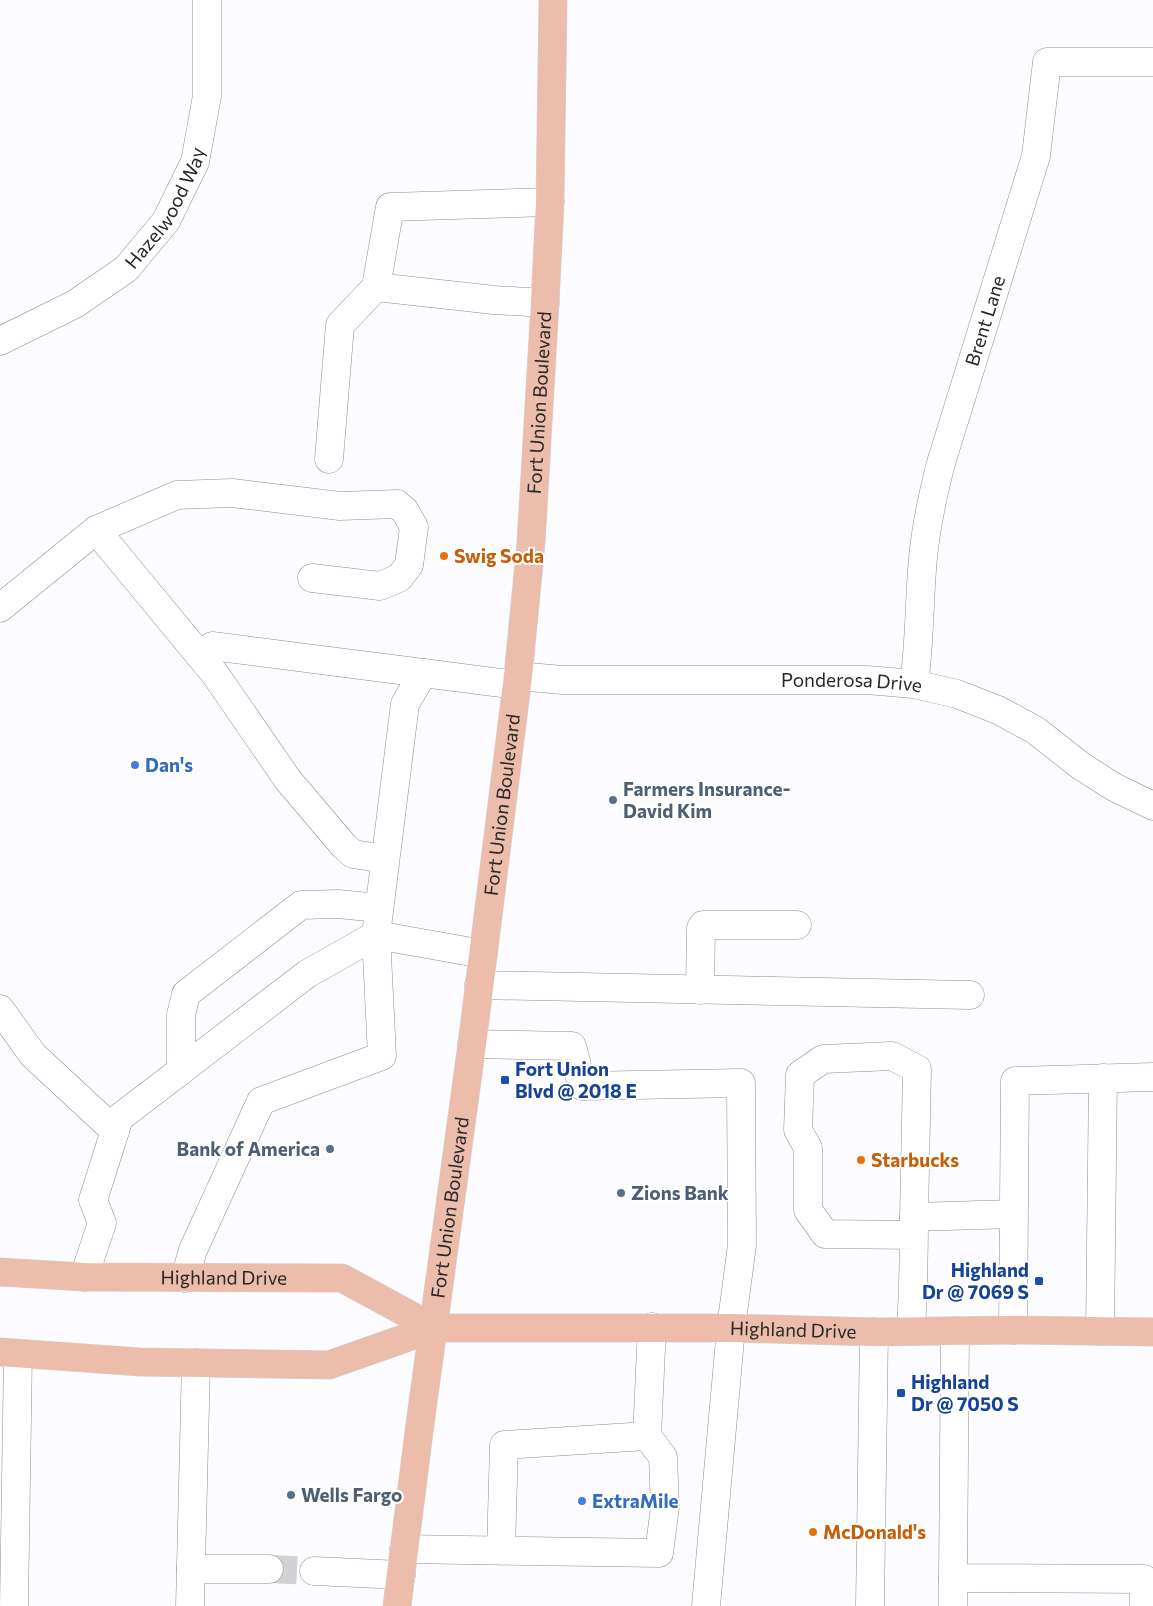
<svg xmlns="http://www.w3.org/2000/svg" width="1153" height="1606" font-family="Commissioner,sans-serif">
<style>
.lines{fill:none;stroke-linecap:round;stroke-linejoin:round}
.minor-tunnel{stroke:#d2d1d4;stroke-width:28;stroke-dasharray:28 14;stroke-linecap:butt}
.minor-casing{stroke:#8d8c90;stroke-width:29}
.major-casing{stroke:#d8d8d8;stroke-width:29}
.minor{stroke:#fff;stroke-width:28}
.major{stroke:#ebbdaa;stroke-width:28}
.food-dot{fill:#e8710a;stroke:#fff;stroke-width:2}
.shop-dot{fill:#3f7fe0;stroke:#fff;stroke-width:2}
.service-dot{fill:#5c6f8a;stroke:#fff;stroke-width:2}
.transit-dot{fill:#1a4fb4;stroke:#fff;stroke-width:2}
.labels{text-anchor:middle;stroke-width:4;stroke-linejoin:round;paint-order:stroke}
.street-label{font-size:19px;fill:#282729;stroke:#fff}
.food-label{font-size:19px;font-weight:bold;fill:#c56008;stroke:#fff;text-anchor:start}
.shop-label{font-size:19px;font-weight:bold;fill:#366cbe;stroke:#fff;text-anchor:start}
.service-label{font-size:19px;font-weight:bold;fill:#4e5e75;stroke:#fff;text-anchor:start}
.transit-label{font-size:19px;font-weight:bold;fill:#164399;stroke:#fff;text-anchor:start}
</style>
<rect width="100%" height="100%" fill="#fcfbff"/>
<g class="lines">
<!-- minor-tunnel -->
<polyline class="minor-tunnel" points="269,1569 314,1571"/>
<defs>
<g id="minor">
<polyline points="545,303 494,300 376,287 390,207 550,202"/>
<path id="s1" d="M 0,341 L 75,304 L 126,269 L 166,221 L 195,162 L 207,96 L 207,0"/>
<polyline points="329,459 340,325 376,287"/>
<polyline points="96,530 215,674 288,780 344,846 353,854 385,859"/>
<polyline points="0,608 96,530 177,495 232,493 340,506 397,504 405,511 414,527 409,565 399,578 380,586 312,578"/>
<polyline points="212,646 423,673"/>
<path id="s2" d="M 518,676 L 562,680 L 867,680 L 914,684 L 957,694 L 998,710 L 1035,730 L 1081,766 L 1114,787 L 1153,806"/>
<path id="s3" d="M 914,684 C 920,642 919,600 923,558 C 926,526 933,494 941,463 L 1036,156 L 1047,62 L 1153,62"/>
<polyline points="479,985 970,995"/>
<polyline points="700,990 701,928 703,925 797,925"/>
<polyline points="0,1009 33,1055 115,1131"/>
<polyline points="472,1044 572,1046 582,1086 741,1083 742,1245 731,1328 706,1606"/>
<polyline points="181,1071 181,1015 186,994 301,905 338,904 379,908"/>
<polyline points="914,1217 1013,1214"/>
<polyline points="84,1277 102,1223 93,1200 119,1118 307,974 376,935 483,954"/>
<polyline points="185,1278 193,1250 261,1101 382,1056 376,935 405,704 423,673 517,685"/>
<polyline points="1013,1330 1015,1081 1153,1077"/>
<path d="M 911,1331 C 913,1293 914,1255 914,1217 L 917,1069 L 892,1056 L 823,1059 L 800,1075 L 798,1130 L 808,1148 L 808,1210 L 825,1234 L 914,1235"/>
<polyline points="955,1331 953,1578 1144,1579 1144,1606"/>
<polyline points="1100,1331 1103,1078"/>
<polyline points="647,1436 652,1327"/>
<polyline points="404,1549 659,1553 665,1507 663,1457 647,1436 504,1445 501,1551"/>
<polyline points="191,1569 269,1569"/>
<polyline points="314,1571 401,1575"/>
<polyline points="953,1578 953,1606"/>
<polyline points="14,1606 18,1354"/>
<polyline points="190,1606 196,1363"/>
<polyline points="870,1606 874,1332"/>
</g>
<g id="major">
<path id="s4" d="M 0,1272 L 84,1277 L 342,1278 L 434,1328"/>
<path id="s5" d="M 0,1352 L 140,1362 L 329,1365 L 434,1328 L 731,1328 L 874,1332 L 1013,1330 L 1153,1332"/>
<path id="s6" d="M 397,1606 L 420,1424 L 472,1044 L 518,676 L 531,543 L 545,303 L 550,202 L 553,0"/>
</g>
</defs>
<!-- minor casing -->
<use href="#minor" class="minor-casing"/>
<!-- major casing -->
<use href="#major" class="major-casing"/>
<!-- minor -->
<use href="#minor" class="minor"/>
<!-- major -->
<use href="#major" class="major"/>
</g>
<!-- markers -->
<g class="food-dot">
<circle cx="444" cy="556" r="5"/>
<circle cx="861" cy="1160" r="5"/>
<circle cx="813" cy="1532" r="5"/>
</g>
<g class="shop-dot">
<circle cx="135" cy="765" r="5"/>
<circle cx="582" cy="1501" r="5"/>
</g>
<g class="service-dot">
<circle cx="613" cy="800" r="5"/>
<circle cx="330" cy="1149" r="5"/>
<circle cx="621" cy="1193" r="5"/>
<circle cx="291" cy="1495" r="5"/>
</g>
<g class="transit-dot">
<rect x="500" y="1075" width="10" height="10" rx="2.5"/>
<rect x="1034" y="1276" width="10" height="10" rx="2.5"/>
<rect x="896" y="1388" width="10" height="10" rx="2.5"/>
</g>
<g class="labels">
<!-- street labels -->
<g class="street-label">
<text dy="7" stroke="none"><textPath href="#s1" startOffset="219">Hazelwood Way</textPath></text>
<text dy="7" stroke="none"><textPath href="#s3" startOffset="372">Brent Lane</textPath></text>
<text dy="7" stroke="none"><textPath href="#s6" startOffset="1212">Fort Union Boulevard</textPath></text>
<text dy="7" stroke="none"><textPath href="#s2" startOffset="334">Ponderosa Drive</textPath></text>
<text dy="7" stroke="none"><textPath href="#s6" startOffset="808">Fort Union Boulevard</textPath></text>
<text dy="7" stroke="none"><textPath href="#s6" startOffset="402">Fort Union Boulevard</textPath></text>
<text dy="7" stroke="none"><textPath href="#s4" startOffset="224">Highland Drive</textPath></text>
<text dy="7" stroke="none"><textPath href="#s5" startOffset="800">Highland Drive</textPath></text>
</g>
<!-- food labels -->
<g class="food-label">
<text x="454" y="563">Swig Soda</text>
<text x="871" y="1167">Starbucks</text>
<text x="823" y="1539">McDonald's</text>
</g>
<!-- shop labels -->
<g class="shop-label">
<text x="145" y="772">Dan's</text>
<text x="592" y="1508">ExtraMile</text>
</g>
<!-- service labels -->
<g class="service-label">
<text x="623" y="796">Farmers Insurance-<tspan x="623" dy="22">David Kim</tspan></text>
<text x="320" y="1156" text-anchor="end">Bank of America</text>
<text x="631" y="1200">Zions Bank</text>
<text x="301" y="1502">Wells Fargo</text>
</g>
<!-- transit labels -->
<g class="transit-label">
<text x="515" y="1076">Fort Union<tspan x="515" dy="22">Blvd @ 2018 E</tspan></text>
<text x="1029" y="1277" text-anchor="end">Highland<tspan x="1029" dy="22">Dr @ 7069 S</tspan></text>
<text x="911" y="1389">Highland<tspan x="911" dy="22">Dr @ 7050 S</tspan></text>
</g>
</g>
</svg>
